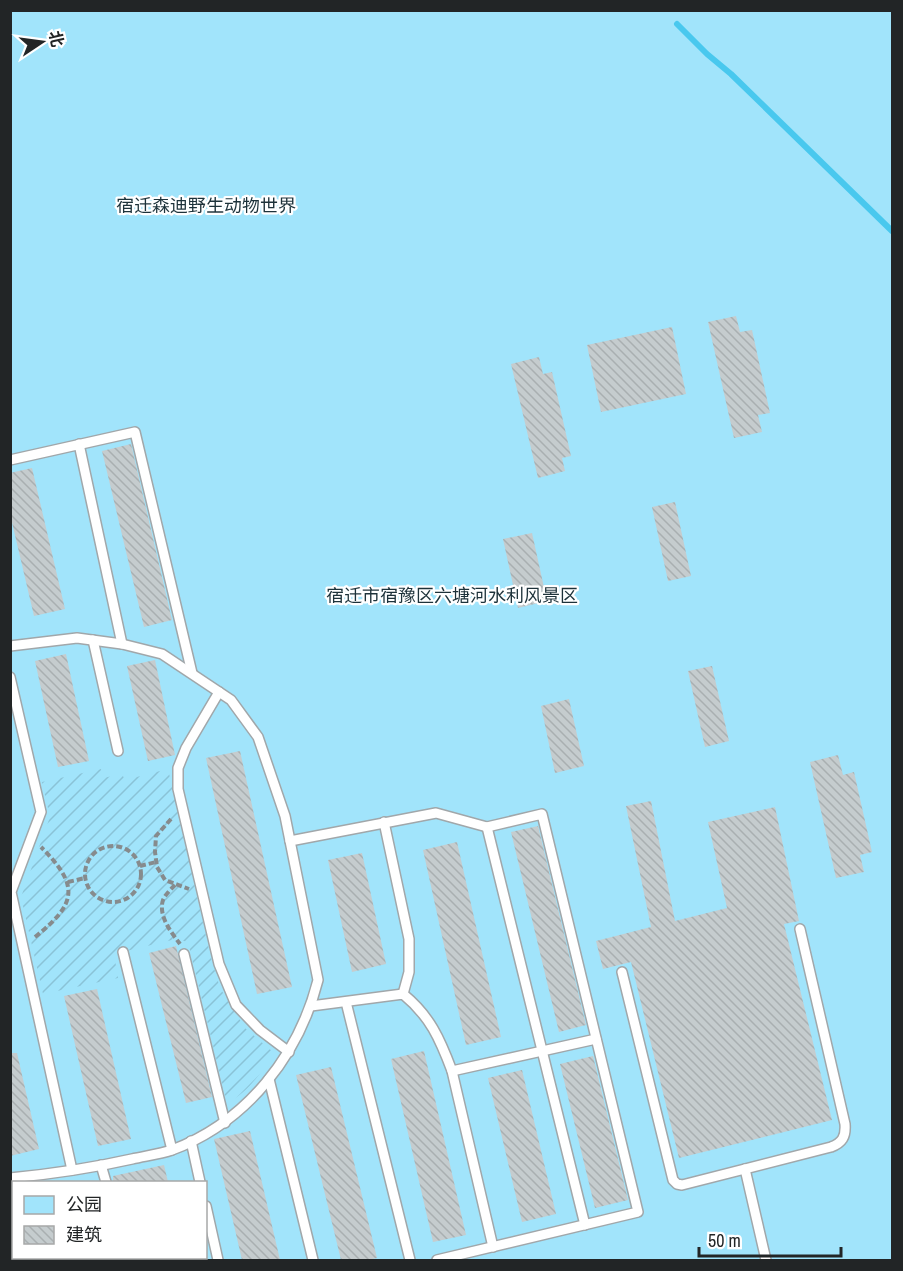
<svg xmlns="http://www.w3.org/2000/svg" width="903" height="1271" font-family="'Archivo Narrow','Noto Sans SC',sans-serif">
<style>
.green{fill:#a1e4fb;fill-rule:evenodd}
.garden{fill:url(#garden-furrows)}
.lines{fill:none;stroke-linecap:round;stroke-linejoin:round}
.stream{stroke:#49c8ee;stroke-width:6}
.building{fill:url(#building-back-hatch)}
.service-casing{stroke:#a1a7aa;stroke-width:12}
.path{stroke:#868b8d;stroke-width:4;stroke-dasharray:6 3;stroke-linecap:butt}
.service{stroke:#fff;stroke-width:9}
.labels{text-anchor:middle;stroke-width:4.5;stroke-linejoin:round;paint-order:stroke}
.park-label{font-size:18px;fill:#1d323a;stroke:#fff}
</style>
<defs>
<pattern id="garden-furrows" width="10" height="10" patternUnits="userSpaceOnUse" patternTransform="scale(1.5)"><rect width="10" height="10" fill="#a1e4fb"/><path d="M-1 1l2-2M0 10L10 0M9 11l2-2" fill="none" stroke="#8ac3d7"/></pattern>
<pattern id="building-back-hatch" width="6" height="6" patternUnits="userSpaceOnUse" patternTransform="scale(1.5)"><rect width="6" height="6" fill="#c5ccce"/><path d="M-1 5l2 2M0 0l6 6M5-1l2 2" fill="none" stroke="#a9afb1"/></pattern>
</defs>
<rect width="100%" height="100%" fill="#edf4f6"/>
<!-- green -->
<path class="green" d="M 10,11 L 892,11 L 892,1260 L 11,1260 ZM 14,1182 L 206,1182 L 206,1258 L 14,1258 Z"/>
<!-- garden -->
<path class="garden" d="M 101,769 L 103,778 L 122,774 L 125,780 L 168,769 L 211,958 L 220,988 L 245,1028 L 273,1052 C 264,1071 246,1094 227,1103 L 188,942 L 176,939 L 114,954 L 118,978 L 43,994 L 21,897 L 50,817 L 42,782 Z"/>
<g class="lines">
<!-- stream -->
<polyline class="stream" points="677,24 707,54 731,74 892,231"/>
</g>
<!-- building -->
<g class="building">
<polygon points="736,316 740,332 752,330 770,413 758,415 762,432 734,438 708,322"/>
<polygon points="672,327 686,394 601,412 587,345"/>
<polygon points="539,357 543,374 552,372 571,456 562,458 565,471 538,478 511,364"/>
<polygon points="131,444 172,620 144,627 102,451"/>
<polygon points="32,468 65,609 34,616 10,514 10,473"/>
<polygon points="675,502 691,576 668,581 652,507"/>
<polygon points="532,533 547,601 518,608 503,539"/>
<polygon points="66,654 89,761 58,767 35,661"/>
<polygon points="155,660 175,755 148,761 127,666"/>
<polygon points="712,666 729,741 705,747 688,671"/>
<polygon points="569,699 584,766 555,773 541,706"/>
<polygon points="240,751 292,987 257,994 206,758"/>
<polygon points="838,755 843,775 854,772 872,852 860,855 864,872 836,878 810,762"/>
<polygon points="651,801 675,921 727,908 708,822 775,807 799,921 784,924 832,1120 679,1158 631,962 603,969 596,941 651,927 626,806"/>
<polygon points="538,826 586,1025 559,1032 511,832"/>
<polygon points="457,842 501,1037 466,1045 423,850"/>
<polygon points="362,853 386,964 352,972 328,860"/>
<polygon points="176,946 212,1097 186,1103 149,953"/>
<polygon points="97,989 131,1139 98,1146 64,996"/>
<polygon points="424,1051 466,1235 433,1242 391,1059"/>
<polygon points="10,1053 17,1053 39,1149 10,1156"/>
<polygon points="593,1056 628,1200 595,1208 560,1064"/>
<polygon points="331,1067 377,1258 368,1260 341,1260 296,1075"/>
<polygon points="522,1070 556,1214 522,1222 488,1078"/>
<polygon points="250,1131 280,1260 242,1260 214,1139"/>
<polygon points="164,1165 168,1182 113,1182 113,1176"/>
</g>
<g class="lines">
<defs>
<g id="service">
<polyline points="79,444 122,644"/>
<polyline points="10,460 135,432 192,673"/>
<polyline points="93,640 118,751"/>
<path d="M 10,646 L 77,638 L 122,644 L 162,654 L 231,700 L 258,737 L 285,816 L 318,980 C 299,1055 247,1122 172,1150 C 160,1154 145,1156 132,1159 C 92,1168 52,1174 10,1178"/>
<polyline points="10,677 41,812 11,892 72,1170"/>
<polyline points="219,692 186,748 178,768 178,789 219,964 236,1005 260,1030 289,1052"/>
<polyline points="384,822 409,939 409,972 403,994"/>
<polyline points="487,827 585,1225"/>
<polyline points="290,841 436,813 487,827 542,814 638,1212 437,1260"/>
<polyline points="123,952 172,1150"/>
<polyline points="184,954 225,1123"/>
<path d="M 622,972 L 673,1180 L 677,1184 L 682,1185 L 831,1147 C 842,1143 846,1137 845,1124 L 800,929"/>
<polyline points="346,1002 410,1260"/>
<path d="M 311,1006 L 403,994 C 430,1016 440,1039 452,1071 L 493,1247"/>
<polyline points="452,1071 596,1039"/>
<polyline points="269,1079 313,1260"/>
<polyline points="191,1141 200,1182"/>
<polyline points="101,1165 106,1182"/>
<polyline points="745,1169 766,1260"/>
<polyline points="10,1198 14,1210"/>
<polyline points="206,1206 218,1260"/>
<polyline points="26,1258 26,1260"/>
<polyline points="123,1258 124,1260"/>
</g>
</defs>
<!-- service casing -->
<use href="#service" class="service-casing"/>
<!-- path -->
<g class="path">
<polyline points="171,819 156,836 155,852 157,867 165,880 189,889"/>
<circle cx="113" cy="874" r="28"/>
<polyline points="140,866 156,862"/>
<polyline points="68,882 85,878"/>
<path d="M 175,885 C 171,889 165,895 163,900 C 158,916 171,932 180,944"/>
<path d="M 35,937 C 78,903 79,885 41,847"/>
</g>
<!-- service -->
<use href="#service" class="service"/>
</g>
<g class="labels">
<!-- park labels -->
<g class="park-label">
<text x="206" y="212">宿迁森迪野生动物世界</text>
<text x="452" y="602">宿迁市宿豫区六塘河水利风景区</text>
</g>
</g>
<!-- border -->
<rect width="903" height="1271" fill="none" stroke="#222526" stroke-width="24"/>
<!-- legend -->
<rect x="12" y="1181" width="195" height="78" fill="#ffffff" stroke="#a7a8a8" stroke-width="1.5"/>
<rect x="24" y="1196" width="30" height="18" fill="#a1e4fb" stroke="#a7a8a8" stroke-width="1.5"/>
<text x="66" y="1211" font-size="18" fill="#222526">公园</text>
<rect x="24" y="1226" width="30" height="18" fill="url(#building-back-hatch)" stroke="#a7a8a8" stroke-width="1.5"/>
<text x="66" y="1241" font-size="18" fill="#222526">建筑</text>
<!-- north arrow -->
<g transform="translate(42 42) rotate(77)" stroke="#ffffff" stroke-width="4.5" paint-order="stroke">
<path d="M0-4.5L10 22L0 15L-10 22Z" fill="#222526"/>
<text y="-9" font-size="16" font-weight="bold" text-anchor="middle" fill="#222526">北</text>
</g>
<!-- scale -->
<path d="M699 1247v9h142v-9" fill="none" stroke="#222526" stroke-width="3"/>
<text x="708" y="1247" font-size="18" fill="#222526" stroke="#ffffff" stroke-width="4.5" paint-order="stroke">50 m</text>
</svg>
